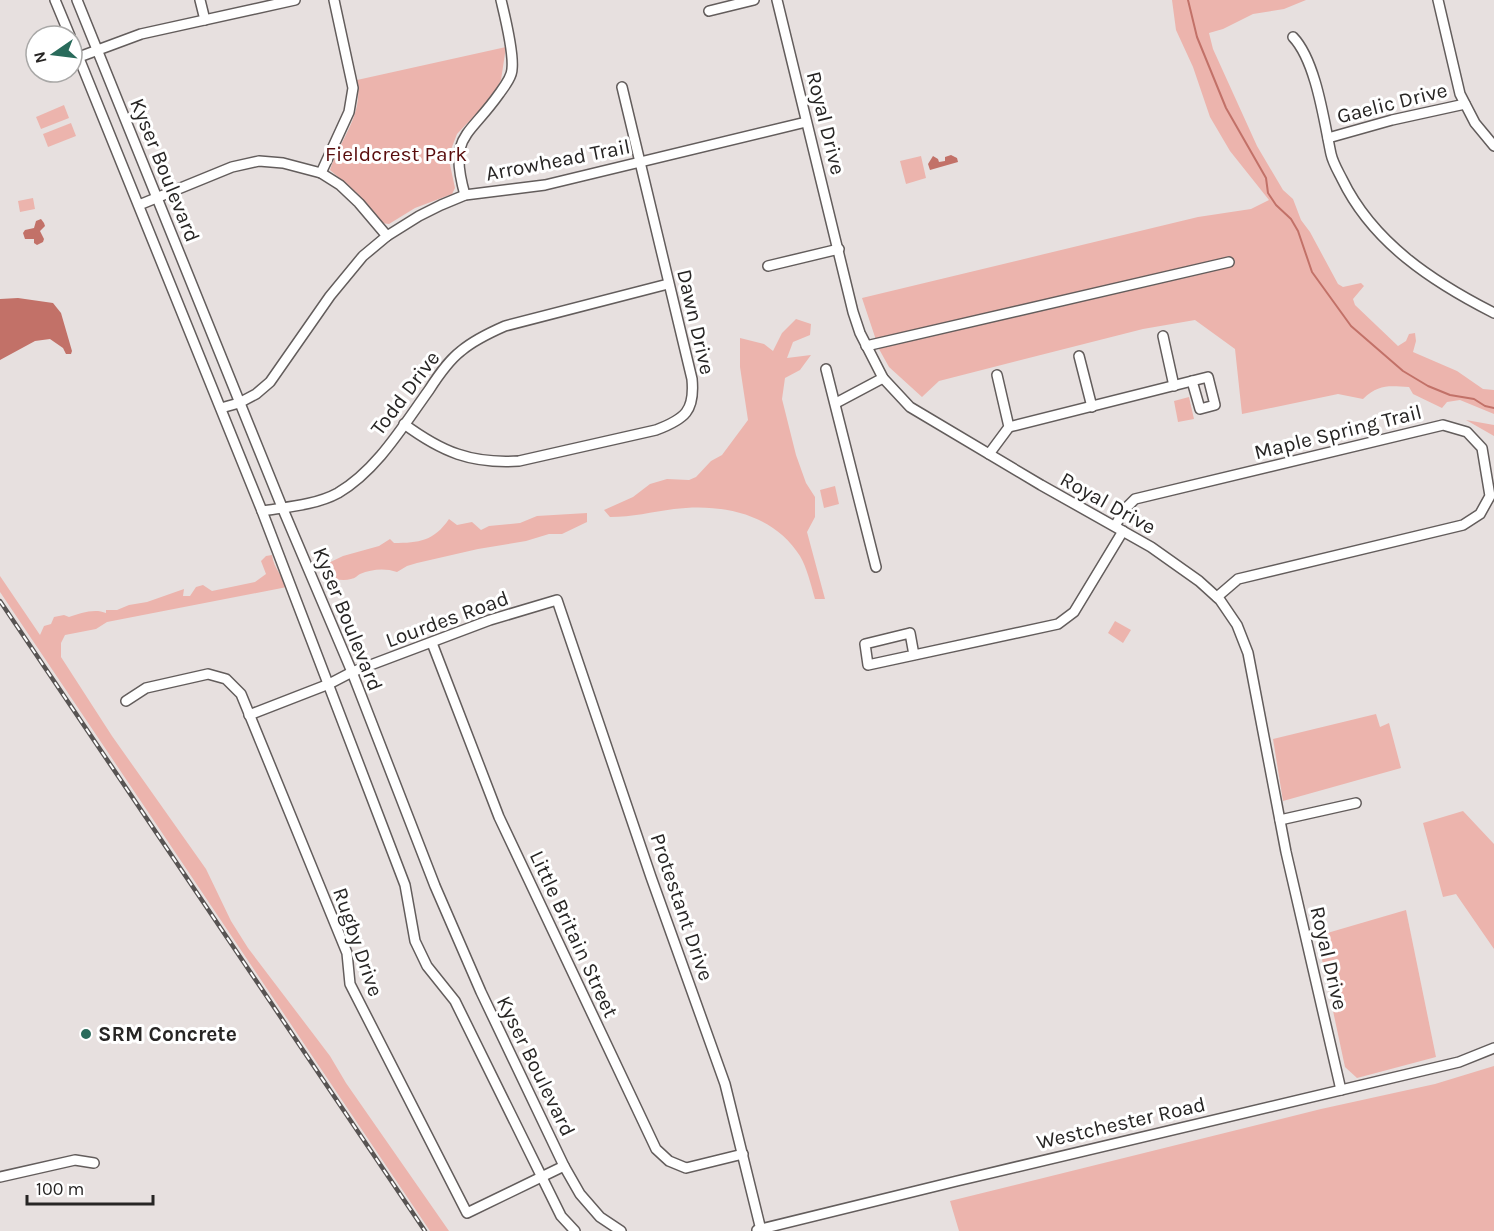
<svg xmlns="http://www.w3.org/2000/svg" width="1494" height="1231" font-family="Karla,sans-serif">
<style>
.green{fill:#ecb4ad}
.water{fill:#c27168}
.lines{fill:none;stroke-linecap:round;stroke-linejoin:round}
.stream{stroke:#c27168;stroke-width:2}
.minor-casing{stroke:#635d5c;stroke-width:12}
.minor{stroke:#fff;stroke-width:9}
.rail-casing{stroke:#585453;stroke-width:4.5}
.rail{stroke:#fff;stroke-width:2;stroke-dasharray:7;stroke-linecap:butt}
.poi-dot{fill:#296b5b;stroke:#fff;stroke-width:2}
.labels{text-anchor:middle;stroke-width:6;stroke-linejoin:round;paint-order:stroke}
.street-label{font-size:21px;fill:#272524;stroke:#fff}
.park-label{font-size:21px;fill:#590d0d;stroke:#fff}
.poi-label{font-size:21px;font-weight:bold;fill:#272524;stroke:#fff;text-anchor:start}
</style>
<rect width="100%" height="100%" fill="#e7e0df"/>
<!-- green -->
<g class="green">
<path d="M 1172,0 L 1306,0 L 1284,9 L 1253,14 L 1223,29 L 1209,33 L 1213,49 L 1257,146 L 1283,190 L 1293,199 L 1301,220 L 1310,232 L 1338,284 L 1343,287 L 1361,283 L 1364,286 L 1353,299 L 1355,305 L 1398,346 L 1406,341 L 1409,334 L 1415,333 L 1416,341 L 1413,352 L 1457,371 L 1483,389 L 1494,390 L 1494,414 L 1460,400 L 1447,402 L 1442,408 L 1413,394 L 1409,387 C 1388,386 1379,384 1363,399 L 1338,394 L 1242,414 L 1235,349 L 1195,320 L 1143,329 L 939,381 L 922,397 L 889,367 L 879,349 L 862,298 L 1198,217 L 1251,209 L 1269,200 L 1230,151 L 1210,117 L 1193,67 L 1176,30 Z"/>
<path d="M 506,47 L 501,80 L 493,96 L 457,134 L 452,147 L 449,160 L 455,188 L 452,194 L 415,208 L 389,224 L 381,223 L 358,194 L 330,170 C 340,139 364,115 357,80 Z"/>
<polygon points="64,105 69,118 41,129 36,117"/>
<polygon points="71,123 76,136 48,147 43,134"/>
<polygon points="921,156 926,178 906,184 900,161"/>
<polygon points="33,198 35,209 20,212 18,201"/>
<path d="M 796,319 L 811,324 L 810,335 L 793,342 L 787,358 L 811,355 L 800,370 L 785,378 L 782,399 L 796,455 L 806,483 L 815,497 L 815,517 L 807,532 L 825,599 L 815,599 C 811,585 807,568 800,556 C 773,513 720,503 674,509 C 652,512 632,517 610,517 L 604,510 L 633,497 L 650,484 L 667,479 L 689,480 L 696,477 L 711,461 L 722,455 L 748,420 L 740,367 L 740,338 L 764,344 L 773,351 L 782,333 Z"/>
<polygon points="1189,397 1194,419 1178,422 1174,401"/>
<polygon points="1466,420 1494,425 1494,436"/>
<polygon points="835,486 839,504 824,508 820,490"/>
<path d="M 587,513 L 587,522 L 562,534 L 549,534 L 526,541 L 478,549 L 417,563 L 407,566 L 397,572 C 385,568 372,569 360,574 C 355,577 356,578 351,579 C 344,581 335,579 327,579 L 322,566 L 343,556 L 379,546 L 390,539 L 394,543 C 419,543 434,541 449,519 L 457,525 L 472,522 L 481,530 L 489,526 L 520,523 L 537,516 Z"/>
<path d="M 272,555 C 274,569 282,575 287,587 L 107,622 L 96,629 L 65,635 L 61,643 L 61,657 L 112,736 L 206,869 L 231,921 L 248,948 L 330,1056 L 346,1083 L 449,1231 L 430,1231 L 0,592 L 0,576 L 40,635 L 44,626 L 51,624 L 54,617 L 64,615 L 69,617 C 80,613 95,608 106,613 L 106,610 L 117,610 L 129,605 L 147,602 L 184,589 L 183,596 L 190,596 L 196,587 L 203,585 L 212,591 L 255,582 L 266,574 L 261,561 L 266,556 Z"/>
<polygon points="1115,621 1131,630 1123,643 1108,633"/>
<polygon points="1376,714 1380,727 1389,723 1401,768 1283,801 1273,739"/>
<polygon points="1463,811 1494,844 1494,949 1456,894 1443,897 1423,823"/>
<polygon points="1406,910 1436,1057 1357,1078 1345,1067 1317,936"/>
<polygon points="1494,1066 1494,1231 959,1231 950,1201 1321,1109 1435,1084"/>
</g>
<!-- water -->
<g class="water">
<polygon points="951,155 957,158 958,162 930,170 928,164 933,156 938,159 939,162 945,161 945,157"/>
<polygon points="41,219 44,223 45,226 40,231 44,239 43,242 37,245 34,243 34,239 25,239 23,233 25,230 34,228 36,221"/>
<polygon points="18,298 53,303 61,313 72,351 71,354 66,354 63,348 50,339 35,341 0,360 0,299"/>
</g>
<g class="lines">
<!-- stream -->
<polyline class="stream" points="1188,0 1197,37 1226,108 1266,178 1268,193 1276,205 1291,219 1298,231 1312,272 1351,326 1403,371 1428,386 1450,395 1474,399 1485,406 1494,408"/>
<defs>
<g id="minor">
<polyline points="55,0 70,36"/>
<polyline points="77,0 282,507 352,672 435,886 481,992 564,1166 580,1194 600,1217 621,1231"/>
<polyline points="200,0 205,20"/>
<polyline points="777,0 853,312 860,333 883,378 910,407 1041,485 1151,547 1199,581 1220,600 1237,625 1248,653 1286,852 1341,1090"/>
<polyline points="1438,0 1460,94 1475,123 1494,146"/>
<polyline points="709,11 754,0"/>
<path d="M 1293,37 C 1316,61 1324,121 1331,154 C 1333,163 1338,171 1342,179 C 1373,243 1433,282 1494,313"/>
<polyline points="72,41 262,511 405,885 415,941 427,966 455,1001 561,1216 575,1231"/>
<polyline points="79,57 141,34 295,0"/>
<polyline points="1328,138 1392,120 1465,104"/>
<polyline points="321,173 349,112 353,88 334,0"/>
<path d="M 465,195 C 448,135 468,138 499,94 C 504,87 512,77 512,69 C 514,52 505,17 501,0"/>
<polyline points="139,205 232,167 259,161 283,163 321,173 340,185 359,203 387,236"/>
<polyline points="768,266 839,249"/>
<polyline points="1163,336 1174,386"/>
<polyline points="866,346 1229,262"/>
<polyline points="1079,356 1092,407"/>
<polyline points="826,369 876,567"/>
<polygon points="1208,377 1215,405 1200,409 1192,381"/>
<polyline points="836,403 883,378"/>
<polyline points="221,408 239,403 256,394 270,382 330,296 363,256 387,236 419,216 441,205 465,195 545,185 806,122"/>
<path d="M 404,424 C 442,452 471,464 519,461 L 656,430 C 685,419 695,411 692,379 L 622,87"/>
<polyline points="1009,427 1192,381"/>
<polyline points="989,454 1009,427 997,375"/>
<path d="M 262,511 C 287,507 316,505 338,493 C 377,470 403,426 429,390 C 438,376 448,361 461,351 C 474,340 489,333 505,326 L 668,284"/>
<polyline points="1115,526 1125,509 1135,499 1443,425 1467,432 1482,448 1490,496 1480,514 1463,525 1238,579 1217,597"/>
<polyline points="432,643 499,817 656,1149 669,1161 686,1168 743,1154"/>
<polyline points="914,655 910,633 865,644 868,665 1058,624 1074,612 1123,531"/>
<polyline points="126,701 146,688 208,674 226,679 241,694 347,953 350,984 467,1213 564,1166"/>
<polyline points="249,715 329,684 352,672 490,620 557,600 651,877 725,1084 761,1230"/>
<polyline points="1280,820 1356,803"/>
<polyline points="0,1177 75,1160 94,1163"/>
<polyline points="757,1230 957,1181 1459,1062 1494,1048"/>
</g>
</defs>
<!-- minor casing -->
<use href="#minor" class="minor-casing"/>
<!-- minor -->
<use href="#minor" class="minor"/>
<defs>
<polyline id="rail" points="0,601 425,1231"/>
</defs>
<!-- rail casing -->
<use href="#rail" class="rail-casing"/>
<!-- rail -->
<use href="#rail" class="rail"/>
</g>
<!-- markers -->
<circle class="poi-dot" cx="86" cy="1034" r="6"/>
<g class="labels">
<!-- street labels -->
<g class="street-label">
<text transform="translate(1392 103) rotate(-14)" y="7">Gaelic Drive</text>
<text transform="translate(826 123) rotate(76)" y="7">Royal Drive</text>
<text transform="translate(558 160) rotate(-11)" y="7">Arrowhead Trail</text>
<text transform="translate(165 170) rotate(68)" y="7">Kyser Boulevard</text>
<text transform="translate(696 322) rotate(77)" y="7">Dawn Drive</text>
<text transform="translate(405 393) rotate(-53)" y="7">Todd Drive</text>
<text transform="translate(1338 432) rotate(-14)" y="7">Maple Spring Trail</text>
<text transform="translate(1108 503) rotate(29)" y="7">Royal Drive</text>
<text transform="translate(348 619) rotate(68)" y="7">Kyser Boulevard</text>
<text transform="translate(447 619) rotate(-20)" y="7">Lourdes Road</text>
<text transform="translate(682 907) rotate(71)" y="7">Protestant Drive</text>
<text transform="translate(574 934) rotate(65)" y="7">Little Britain Street</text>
<text transform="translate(358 942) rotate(71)" y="7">Rugby Drive</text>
<text transform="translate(1329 958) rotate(77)" y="7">Royal Drive</text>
<text transform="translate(536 1066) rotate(64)" y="7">Kyser Boulevard</text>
<text transform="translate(1121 1123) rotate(-13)" y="7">Westchester Road</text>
</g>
<!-- park labels -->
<g class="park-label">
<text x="396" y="161">Fieldcrest Park</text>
</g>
<!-- poi labels -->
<g class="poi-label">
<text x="98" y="1041">SRM Concrete</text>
</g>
</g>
<!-- north arrow -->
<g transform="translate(54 54) rotate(256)"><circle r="28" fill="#ffffff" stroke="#a9a8a7" stroke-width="1.5"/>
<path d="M0-4.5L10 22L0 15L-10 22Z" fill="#296b5b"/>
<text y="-9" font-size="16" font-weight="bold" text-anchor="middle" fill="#272524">N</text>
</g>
<!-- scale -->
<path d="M27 1195v9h126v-9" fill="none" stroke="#272524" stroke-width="3"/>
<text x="36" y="1195" font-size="18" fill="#272524" stroke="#ffffff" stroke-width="4.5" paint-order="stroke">100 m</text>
</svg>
